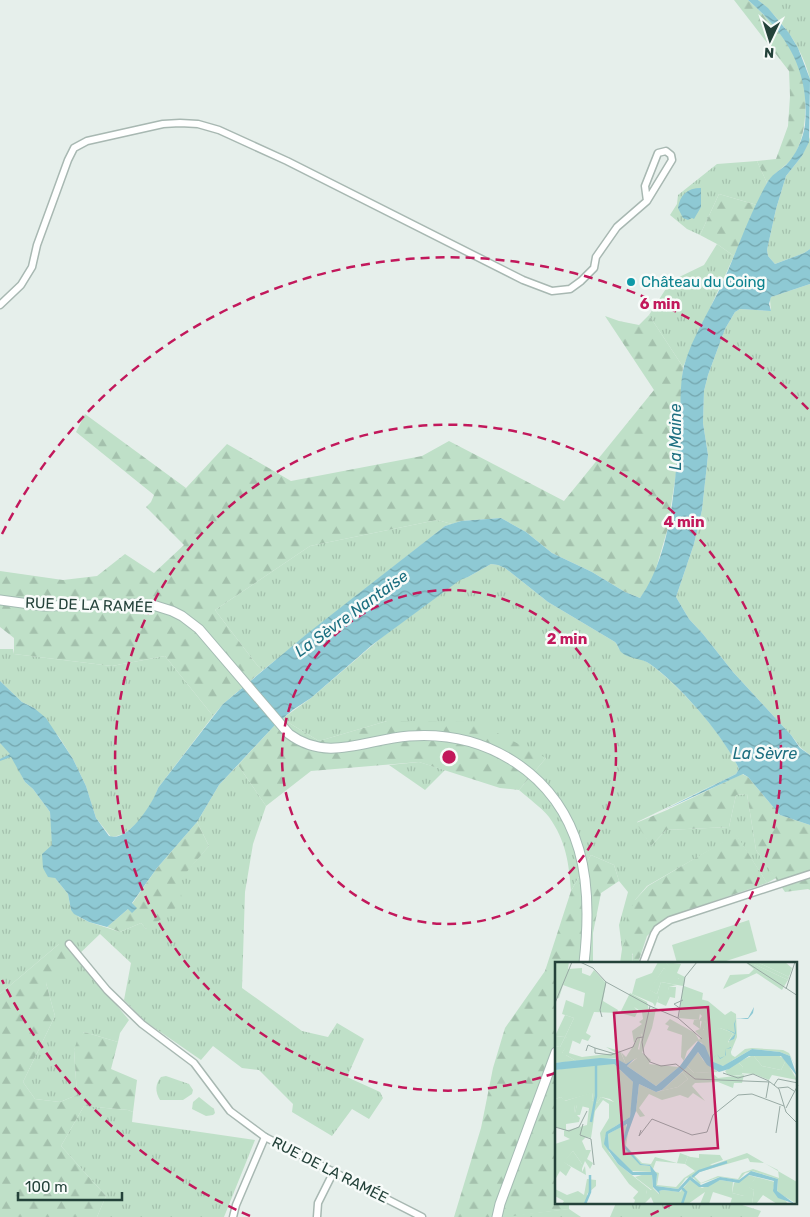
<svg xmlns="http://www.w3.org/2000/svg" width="810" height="1217" font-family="Rubik,sans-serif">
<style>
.grass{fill:url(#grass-tufts)}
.forest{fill:url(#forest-firs)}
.garden{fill:#bfe0c8}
.water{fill:url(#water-waves)}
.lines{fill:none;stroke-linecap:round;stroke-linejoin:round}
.minor-casing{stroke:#a8b8b2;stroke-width:9}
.secondary-casing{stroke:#a4bbb3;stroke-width:11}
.minor{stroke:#fff;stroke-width:6}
.secondary{stroke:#fff;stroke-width:9}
.ring{fill:none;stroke:#c2185b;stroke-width:2.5;stroke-dasharray:9 6}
.culture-dot{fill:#0f9aa8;stroke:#f7fbf9;stroke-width:2}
.labels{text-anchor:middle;stroke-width:5;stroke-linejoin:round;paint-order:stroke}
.culture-label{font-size:15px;fill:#0d838f;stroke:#f7fbf9;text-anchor:start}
.street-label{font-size:15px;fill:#24423a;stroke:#f7fbf9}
.water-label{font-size:16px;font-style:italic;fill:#1c6f80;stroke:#f7fbf9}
.inset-river{fill:none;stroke:#8ec9d4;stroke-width:2.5}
.inset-road{fill:none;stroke:#98aaa4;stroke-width:1}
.view{fill:#c2185b;fill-opacity:0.15;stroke:#c2185b;stroke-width:2.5}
.inset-edge{fill:none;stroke:#24423a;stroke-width:2.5}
.centre{fill:#c2185b;stroke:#f7fbf9;stroke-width:2.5}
.ring-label{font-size:15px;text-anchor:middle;font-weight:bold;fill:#c2185b;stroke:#f7fbf9;stroke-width:5;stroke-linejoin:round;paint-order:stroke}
</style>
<defs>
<pattern id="grass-tufts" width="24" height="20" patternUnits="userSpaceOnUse" patternTransform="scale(1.25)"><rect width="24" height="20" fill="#bfe0c8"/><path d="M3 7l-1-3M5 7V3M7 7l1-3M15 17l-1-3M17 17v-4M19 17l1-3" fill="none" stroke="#a4c1ad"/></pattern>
<pattern id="forest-firs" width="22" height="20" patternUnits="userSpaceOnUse" patternTransform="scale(1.25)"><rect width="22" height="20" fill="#bfe0c8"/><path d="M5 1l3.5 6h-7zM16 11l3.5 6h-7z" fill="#a4c1ad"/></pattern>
<pattern id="water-waves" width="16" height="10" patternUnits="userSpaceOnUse" patternTransform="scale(1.25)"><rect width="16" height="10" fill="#8ec9d4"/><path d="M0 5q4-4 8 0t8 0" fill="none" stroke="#74a5ad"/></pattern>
</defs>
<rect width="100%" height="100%" fill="#e6efeb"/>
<!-- grass -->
<g class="grass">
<path d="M 758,0 L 810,0 L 810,79 C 802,47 783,21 758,0 Z"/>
<polygon points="810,137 810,249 804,253 775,264 768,256 767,250 776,209 786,176 802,156"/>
<polygon points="757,161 767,183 757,205 719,194 700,235 687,229 670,215 677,204 678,195 717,164"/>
<polygon points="717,244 734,256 683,367 649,315 671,281 704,265"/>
<polygon points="810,284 810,755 801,748 791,735 733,672 703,634 689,619 676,597 694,544 702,510 708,455 703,423 704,391 708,375 725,329 735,312 740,309 771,311 770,300 771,297"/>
<polygon points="437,520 452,524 445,526 263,670 257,665 215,610 310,546"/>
<path d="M 491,564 L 498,565 L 505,568 L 548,602 L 615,642 C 617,644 618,647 619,649 C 624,655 643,658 650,664 C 680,686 724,735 739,769 L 736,774 L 637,822 L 651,846 L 666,830 L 729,827 L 736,795 L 747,794 L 756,850 L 776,878 L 767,883 L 736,835 L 647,886 L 635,900 L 632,963 L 620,963 L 622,949 L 619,925 L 628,892 L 619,881 L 614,865 L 591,855 L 571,891 C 569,863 566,841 549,817 C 541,807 529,799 519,790 L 546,758 L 387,721 L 319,741 L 289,723 L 286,716 L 311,698 L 381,638 L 460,579 L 468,577 Z"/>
<path d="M 0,649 L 13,649 L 14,654 L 112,666 L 165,656 L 213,716 L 158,788 C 152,806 133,836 111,837 L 96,818 L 86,786 L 73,759 L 59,737 L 34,708 L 22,702 L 0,681 Z"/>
<polygon points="0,743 9,751 25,782 33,789 50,812 55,878 68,894 71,910 79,917 89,922 120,932 141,923 146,929 178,881 209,846 197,822 219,785 238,765 266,806 253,844 245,892 242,988 302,1031 328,1037 337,1023 364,1039 347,1077 380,1092 383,1098 369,1119 352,1109 332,1136 292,1112 293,1104 259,1070 242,1068 213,1046 201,1060 146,1022 124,1000 131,963 100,934 76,957 129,1020 120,1033 118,1042 84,1032 74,1050 77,1095 60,1102 35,1099 23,1082 55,1016 46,983 59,944 0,994"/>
<polygon points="419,762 445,770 425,790 389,765"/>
<path d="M 166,1076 L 189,1084 L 193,1090 L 192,1094 L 183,1100 L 160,1100 C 155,1092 155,1084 161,1077 Z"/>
<polygon points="199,1097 214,1109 215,1113 213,1115 206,1116 192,1109 193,1102"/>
<polygon points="84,1106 128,1110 133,1112 132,1122 255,1140 224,1217 97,1217 106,1196 61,1146"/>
<polygon points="616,1203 736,1203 761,1211 758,1217 610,1217"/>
<polygon points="569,1209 581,1217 507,1217 507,1216"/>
</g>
<!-- forest -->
<g class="forest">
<path d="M 734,0 L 748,0 C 765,15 782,32 793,52 C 809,79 810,129 794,156 C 786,167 774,172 767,183 L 757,161 L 776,159 L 788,126 L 790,96 L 789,71 Z"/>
<polygon points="719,194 757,205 734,256 717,244 700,235"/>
<polygon points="649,315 683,367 676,474 667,531 655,572 649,586 640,598 625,592 592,572 552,553 526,532 501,518 461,521 452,524 437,520 310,546 215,610 257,665 263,670 223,704 213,716 165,656 112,666 14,654 14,638 0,627 0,571 63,580 97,576 125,554 154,573 184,545 146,507 151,502 154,495 76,432 85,414 186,488 227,444 291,481 422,456 449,441 564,501 654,390 605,316 619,321 639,325"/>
<polygon points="286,716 289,723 319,741 387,721 476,722 546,758 519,790 500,788 419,762 311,771 266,806 238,765 275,725"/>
<polygon points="742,774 748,777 780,815 810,825 810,890 808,889 785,892 756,850 747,794 736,795 729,827 666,830 651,846 636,823 667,810"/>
<polygon points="197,822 209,846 179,881 182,900 172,912 146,929 141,923 120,932 107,927 128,909 136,908 132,904 157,868"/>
<polygon points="736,834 767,883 668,917 647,936 638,963 632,963 633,954 625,948 627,916 635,900 648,886"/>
<polygon points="591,855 614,865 619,881 601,893 593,933 593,963 556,963 556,1203 569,1203 569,1209 507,1217 454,1217 481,1128 493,1068 505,1028 545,971 571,891"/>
<polygon points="59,944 76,957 46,983 55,1016 23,1082 35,1099 60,1102 77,1095 74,1050 77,1041 84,1032 118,1042 111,1069 137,1080 133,1112 128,1110 84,1106 61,1146 106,1196 97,1217 0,1217 0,994"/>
</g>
<!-- garden -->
<polygon class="garden" points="749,920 757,951 720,963 677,963 672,945"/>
<!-- water -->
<g class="water">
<path d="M 748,0 L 758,0 L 768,8 L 789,33 L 798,48 L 810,79 L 809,142 L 802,156 L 786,176 L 776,209 L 767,250 L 768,256 L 775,264 L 804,253 L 810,249 L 810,284 L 771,297 L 769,304 L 771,311 L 740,309 L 735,312 L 725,329 L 708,375 L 704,391 L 703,423 L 708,455 L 702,510 L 694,544 L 676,597 L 689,619 L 703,634 L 733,672 L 791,735 L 800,748 L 810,755 L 810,825 L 780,815 L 748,777 L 743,774 L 664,810 L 736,774 L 739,769 C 724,736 679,684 650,664 C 642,658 628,659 621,652 C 619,650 618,645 615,642 L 548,602 L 505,568 L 498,565 L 491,564 L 468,577 L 460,580 L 372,645 L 311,698 L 294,709 L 275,725 L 219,785 L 197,822 L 157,868 L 132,903 L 137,908 L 132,913 L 128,909 L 107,927 L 89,922 L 74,914 L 71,910 L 68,894 L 55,878 L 48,877 L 43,868 L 42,854 L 52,845 L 50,812 L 33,789 L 25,782 L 11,757 L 0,761 L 0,759 L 10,754 L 0,743 L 0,681 L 22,702 L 34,708 L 46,718 L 73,759 L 86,786 L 96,818 L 109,836 C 128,843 153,803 158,788 L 223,704 L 308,633 L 445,526 L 461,521 L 501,518 L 526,532 L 552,553 L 592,572 L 625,592 L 640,598 C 674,551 676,471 680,415 C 681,400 680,381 684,366 C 692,337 710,310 722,284 C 737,251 749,215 767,183 C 771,175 779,171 786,165 C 796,155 803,139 805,125 C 810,71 787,34 748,0 Z"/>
<path d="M 701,188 L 701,207 L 694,219 L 692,218 L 688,220 L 683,218 L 678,208 C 680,195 687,188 701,188 Z"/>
</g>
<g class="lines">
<defs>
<g id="minor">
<polyline points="0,305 21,285 32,267 37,245 52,204 68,160 74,148 87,141 163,124 180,123 198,124 219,130 287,161 523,280 552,291 570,289 581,281 594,268 596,257 617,227 647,201 672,160 671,155 666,151 658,153 645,186 647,201"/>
<polyline points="69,944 107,990 142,1024 194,1063 230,1111 265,1137 422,1217"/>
<polyline points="643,963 654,934 657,929 670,920 810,874"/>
<polyline points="233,1217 236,1205 265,1137"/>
<polyline points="317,1217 318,1203 334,1171"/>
</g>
<g id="secondary">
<path d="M 0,600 L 44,606 L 139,604 L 153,605 L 172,611 L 182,616 L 199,629 L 289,734 C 328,763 366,739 409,736 C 487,730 557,774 579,850 C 589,884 588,928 584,963"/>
<polyline points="497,1217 500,1204 556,1052"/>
</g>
</defs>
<!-- minor casing -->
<use href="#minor" class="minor-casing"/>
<!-- secondary casing -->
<use href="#secondary" class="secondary-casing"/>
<!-- minor -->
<use href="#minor" class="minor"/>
<!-- secondary -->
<use href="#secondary" class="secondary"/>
</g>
<!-- distance rings -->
<g class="ring">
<circle cx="449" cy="757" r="167"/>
<path d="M555 1073A333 333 0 1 1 711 962"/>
<path d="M672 1204A500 500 0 0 1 648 1216M250 1216A500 500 0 0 1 2 980M2 534A500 500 0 0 1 809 410"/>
</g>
<!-- markers -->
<circle class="culture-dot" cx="631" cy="282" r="5"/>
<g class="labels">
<!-- culture labels -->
<g class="culture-label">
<text x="641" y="287">Château du Coing</text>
</g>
<!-- street labels -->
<g class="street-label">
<text transform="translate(89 605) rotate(2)" y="5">RUE DE LA RAMÉE</text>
<text transform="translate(330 1170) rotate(27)" y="5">RUE DE LA RAMÉE</text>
</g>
<!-- water labels -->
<g class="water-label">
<text transform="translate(675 437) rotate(-90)" y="6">La Maine</text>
<text transform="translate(351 613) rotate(-36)" y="6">La Sèvre Nantaise</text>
<text x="765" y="759">La Sèvre</text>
</g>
</g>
<!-- overview -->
<g transform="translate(555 962)">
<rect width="242" height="242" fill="#e6efeb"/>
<path d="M 0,0 L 14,0 L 13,7 L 27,6 L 27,11 L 35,14 L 39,8 L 51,21 L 48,39 L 63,48 L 62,51 L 39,50 L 31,71 L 36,74 L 33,79 L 27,77 L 25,82 L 10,75 L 5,85 L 0,84 L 0,74 L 10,75 L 19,56 L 7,52 L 11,38 L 28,45 L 30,31 L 8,23 L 4,36 L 0,37 ZM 110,0 L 126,2 L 122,11 L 130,15 L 129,24 L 148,31 L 144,58 L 124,56 L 128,24 L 106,20 L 102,32 L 94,28 L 109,6 L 124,17 ZM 190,0 L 202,0 L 234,15 L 233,18 L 199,2 L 202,11 L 168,27 L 175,13 L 194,12 L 199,7 ZM 114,25 L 121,25 L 120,36 L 115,35 L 111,44 L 102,40 L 104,34 L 111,34 ZM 75,31 L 92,40 L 94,49 L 87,50 L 79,45 L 83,49 L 80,55 L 65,51 ZM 115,57 L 140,71 L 144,78 L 146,75 L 140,69 L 145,67 L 147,58 L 152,61 L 148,68 L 165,66 L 178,71 L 173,80 L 178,98 L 169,104 L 161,103 L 151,92 L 147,81 L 142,79 L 132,89 L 129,99 L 126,95 L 127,73 L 112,68 L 114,64 L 110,62 ZM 87,70 L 83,87 L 96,98 L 94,102 L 124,105 L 101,124 L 72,104 L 82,96 L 70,100 L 66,90 L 71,95 ZM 11,84 L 11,93 L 21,99 L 0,101 L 0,91 L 7,91 ZM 143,90 L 148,98 L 163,110 L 139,111 L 132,104 ZM 198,93 L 223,93 L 231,98 L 226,108 L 207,104 ZM 183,100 L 188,105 L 187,112 L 192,112 L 177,114 L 172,112 L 170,109 ZM 38,102 L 59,102 L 80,122 L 75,155 L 59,165 L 59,140 L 55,137 L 46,135 L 42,141 L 37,138 L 38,131 L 9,139 L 6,135 L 0,137 L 0,108 ZM 127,110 L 133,117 L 123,125 L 106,129 ZM 19,143 L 20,151 L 22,143 L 28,143 L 25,153 L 22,153 L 25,156 L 24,160 L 11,162 L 11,169 L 1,165 L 0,160 L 19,155 ZM 71,162 L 70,187 L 86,203 L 95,204 L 97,210 L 76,209 L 54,186 L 53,172 ZM 18,189 L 27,202 L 27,210 L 30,204 L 31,213 L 8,200 ZM 192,191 L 242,220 L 242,242 L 222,230 L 223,217 L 197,209 L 190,211 L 184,218 L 165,215 L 144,222 L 138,215 L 131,216 L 123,227 L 101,224 L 102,213 L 98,209 L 104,211 L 102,223 L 121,225 L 129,216 L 140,209 L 130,202 L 133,194 L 157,203 ZM 193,196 L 195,200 L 209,201 L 223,208 L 224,216 L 198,207 L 187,211 L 183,217 L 163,214 L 146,221 L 139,214 L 144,210 ZM 90,212 L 97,213 L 98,226 L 104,232 L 104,229 L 108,228 L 125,230 L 135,218 L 147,226 L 165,218 L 178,220 L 177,231 L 189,234 L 189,242 L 175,242 L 177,236 L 158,230 L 154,242 L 145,242 L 150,230 L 133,242 L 99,242 L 96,235 L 89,242 L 79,242 L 80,238 L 78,236 L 84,229 L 91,232 L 92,228 L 97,228 L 80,215 ZM 201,215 L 220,220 L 218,227 L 232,240 L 231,242 L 222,242 L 208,233 L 201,242 L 197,242 L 199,228 L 193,225 Z" fill="#bfe0c8" fill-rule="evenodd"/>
<path d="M 103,0 L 110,0 L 124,15 L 121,18 L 109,6 L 95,28 L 102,32 L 106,20 L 122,23 L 114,25 L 112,34 L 104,34 L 100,45 L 98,41 L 77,32 L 81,17 L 97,11 ZM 202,0 L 230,0 L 237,6 L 234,15 ZM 199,2 L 233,18 L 227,28 L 200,10 ZM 145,37 L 153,39 L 170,53 L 176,49 L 181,52 L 182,75 L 175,92 L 180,95 L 190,87 L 197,86 L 228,88 L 234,91 L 242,107 L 235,94 L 225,90 L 197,87 L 178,98 L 174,92 L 171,95 L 170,87 L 178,71 L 165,66 L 146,75 L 151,60 L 145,59 L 145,67 L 138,62 L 139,58 L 144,58 L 147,54 L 141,48 ZM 98,46 L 101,47 L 97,66 L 87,91 L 84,89 L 87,71 L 79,81 L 77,69 L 87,62 L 84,60 L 88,57 L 87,50 ZM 10,53 L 19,56 L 10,75 L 18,77 L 14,91 L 27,95 L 61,91 L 51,85 L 65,89 L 70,100 L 72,96 L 81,93 L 82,96 L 71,102 L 59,96 L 21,99 L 11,93 L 11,85 L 7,91 L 0,91 L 0,84 L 5,85 L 10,75 L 0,74 ZM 198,93 L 207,104 L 226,108 L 231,98 L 242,118 L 217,113 L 214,118 L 199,112 L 185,111 L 188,105 L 183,100 ZM 132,104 L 139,111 L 156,110 L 163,116 L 189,113 L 187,121 L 179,121 L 178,126 L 163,120 L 140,121 L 137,124 L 150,139 L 138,131 L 133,136 L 125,133 L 107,138 L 94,132 L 84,146 L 90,154 L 85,155 L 81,149 L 84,122 L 101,130 L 123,125 L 133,117 L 127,110 ZM 38,130 L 37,138 L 42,141 L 46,135 L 59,140 L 59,165 L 50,175 L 54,190 L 63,202 L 97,229 L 92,228 L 91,232 L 86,232 L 74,222 L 47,185 L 45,171 L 54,156 L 54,142 L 48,138 L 40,149 L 36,176 L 31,175 L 27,179 L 31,188 L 36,188 L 32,197 L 38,201 L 35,207 L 30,199 L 26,209 L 27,202 L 18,189 L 9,200 L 16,205 L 11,214 L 5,209 L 0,218 L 0,182 L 15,177 L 9,174 L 9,169 L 32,163 L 34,146 L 22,143 L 20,151 L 19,143 L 19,155 L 15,160 L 0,160 L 0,137 L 6,135 L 10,139 ZM 73,171 L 71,184 L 87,201 L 96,202 L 100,195 L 122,201 L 125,191 L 133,194 L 130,202 L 101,199 L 97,210 L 95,203 L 86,202 L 70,186 L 69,178 ZM 144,192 L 165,193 L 168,198 L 148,205 L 139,202 L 136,195 L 144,196 ZM 193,213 L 201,215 L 194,225 L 199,228 L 197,242 L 189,242 L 189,234 L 177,231 L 179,221 ZM 32,217 L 41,218 L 41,224 L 32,232 L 32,242 L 7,242 L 9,239 L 0,234 L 0,227 L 12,233 L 23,229 L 29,233 Z" fill="#bfe0c8"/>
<path d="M 209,41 L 199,45 L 198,51 L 193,57 L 191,57 L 183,56 L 181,57 L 180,62 L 181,71 L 179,77 L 174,79 L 176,85 L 176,86 L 171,87 L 171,93 L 170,94 L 165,97 L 162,92 L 161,93 L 158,97 L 156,99 L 168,104 L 197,87 L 225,90 L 235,94 L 242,114 L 226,94 L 194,94 L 174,107 L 164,110 L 152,103 L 143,90 L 131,106 L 107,128 L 101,130 L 84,122 L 81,149 L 69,182 L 86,202 L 95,203 L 102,212 L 101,224 L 123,227 L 135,214 L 146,223 L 165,215 L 184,218 L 196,209 L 223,217 L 222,229 L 240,242 L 223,236 L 218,229 L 219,219 L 194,213 L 184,221 L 165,218 L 153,225 L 144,225 L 135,218 L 124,230 L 108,228 L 104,229 L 105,232 L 98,225 L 97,213 L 77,213 L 63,202 L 49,182 L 51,170 L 75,155 L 78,120 L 59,102 L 0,108 L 0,101 L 7,100 L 45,96 L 62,97 L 71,102 L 79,97 L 72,104 L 101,124 L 125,104 L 143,79 L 150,84 L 156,98 L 158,97 L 160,94 L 162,92 L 165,96 L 170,94 L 171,87 L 176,85 L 174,79 L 180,72 L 171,67 L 180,71 L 179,62 L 181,57 L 184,56 L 193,56 L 199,45 ZM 72,162 L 68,178 L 70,187 L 85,203 L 95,204 L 96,210 L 78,210 L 54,186 L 53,172 Z" fill="#8ec9d4" fill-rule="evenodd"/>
<path class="inset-river" d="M 36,160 L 41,134 L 41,103M 137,215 L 144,209 L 172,200M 30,242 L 35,230 L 35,213M 127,242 L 131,230 L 127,226"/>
<path class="inset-road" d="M 25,0 L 38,6 L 51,20 L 95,44 L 87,80 L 89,92 L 95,100 L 106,104 L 121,102 L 140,117 L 215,120 L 224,127 L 231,150 L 243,162M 191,0 L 243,34M 231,27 L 240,0M 0,41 L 17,0M 95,44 L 123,56 L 147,77M 126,47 L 119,42 L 128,38M 47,55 L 45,48 L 51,20M 123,56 L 130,15 L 142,0M 40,86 L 60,92M 31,89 L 33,83 L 40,86 L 40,91 L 56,93 L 78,85 L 82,76 L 88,75M 168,111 L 183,116 L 198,112 L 214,119 L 211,136M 219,123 L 223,117 L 243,121M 223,126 L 233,125 L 239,129M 231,146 L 243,123M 28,162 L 25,173 L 36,177 L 39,203M 0,165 L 14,169 L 24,165 L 32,149M 86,168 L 84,174 L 97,157 L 137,173 L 152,170 L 158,153 L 183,133 L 197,132 L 229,144M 221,171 L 225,144"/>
<path class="view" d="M 153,45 L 163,186 L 69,192 L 59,51 Z"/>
<rect width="242" height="242" class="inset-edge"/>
</g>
<circle cx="449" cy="757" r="8" class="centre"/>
<g class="ring-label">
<text x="660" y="309">6 min</text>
<text x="684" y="527">4 min</text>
<text x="567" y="644">2 min</text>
</g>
<!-- north arrow -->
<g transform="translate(770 40) rotate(184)" stroke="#f7fbf9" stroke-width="4" paint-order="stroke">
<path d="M0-4L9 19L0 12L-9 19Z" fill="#24423a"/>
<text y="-8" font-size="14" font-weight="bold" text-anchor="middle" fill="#24423a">N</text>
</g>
<!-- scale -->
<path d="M18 1192v8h104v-8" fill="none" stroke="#24423a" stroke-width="2.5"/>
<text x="25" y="1192" font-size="15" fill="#24423a" stroke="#f7fbf9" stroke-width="4" paint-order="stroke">100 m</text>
</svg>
